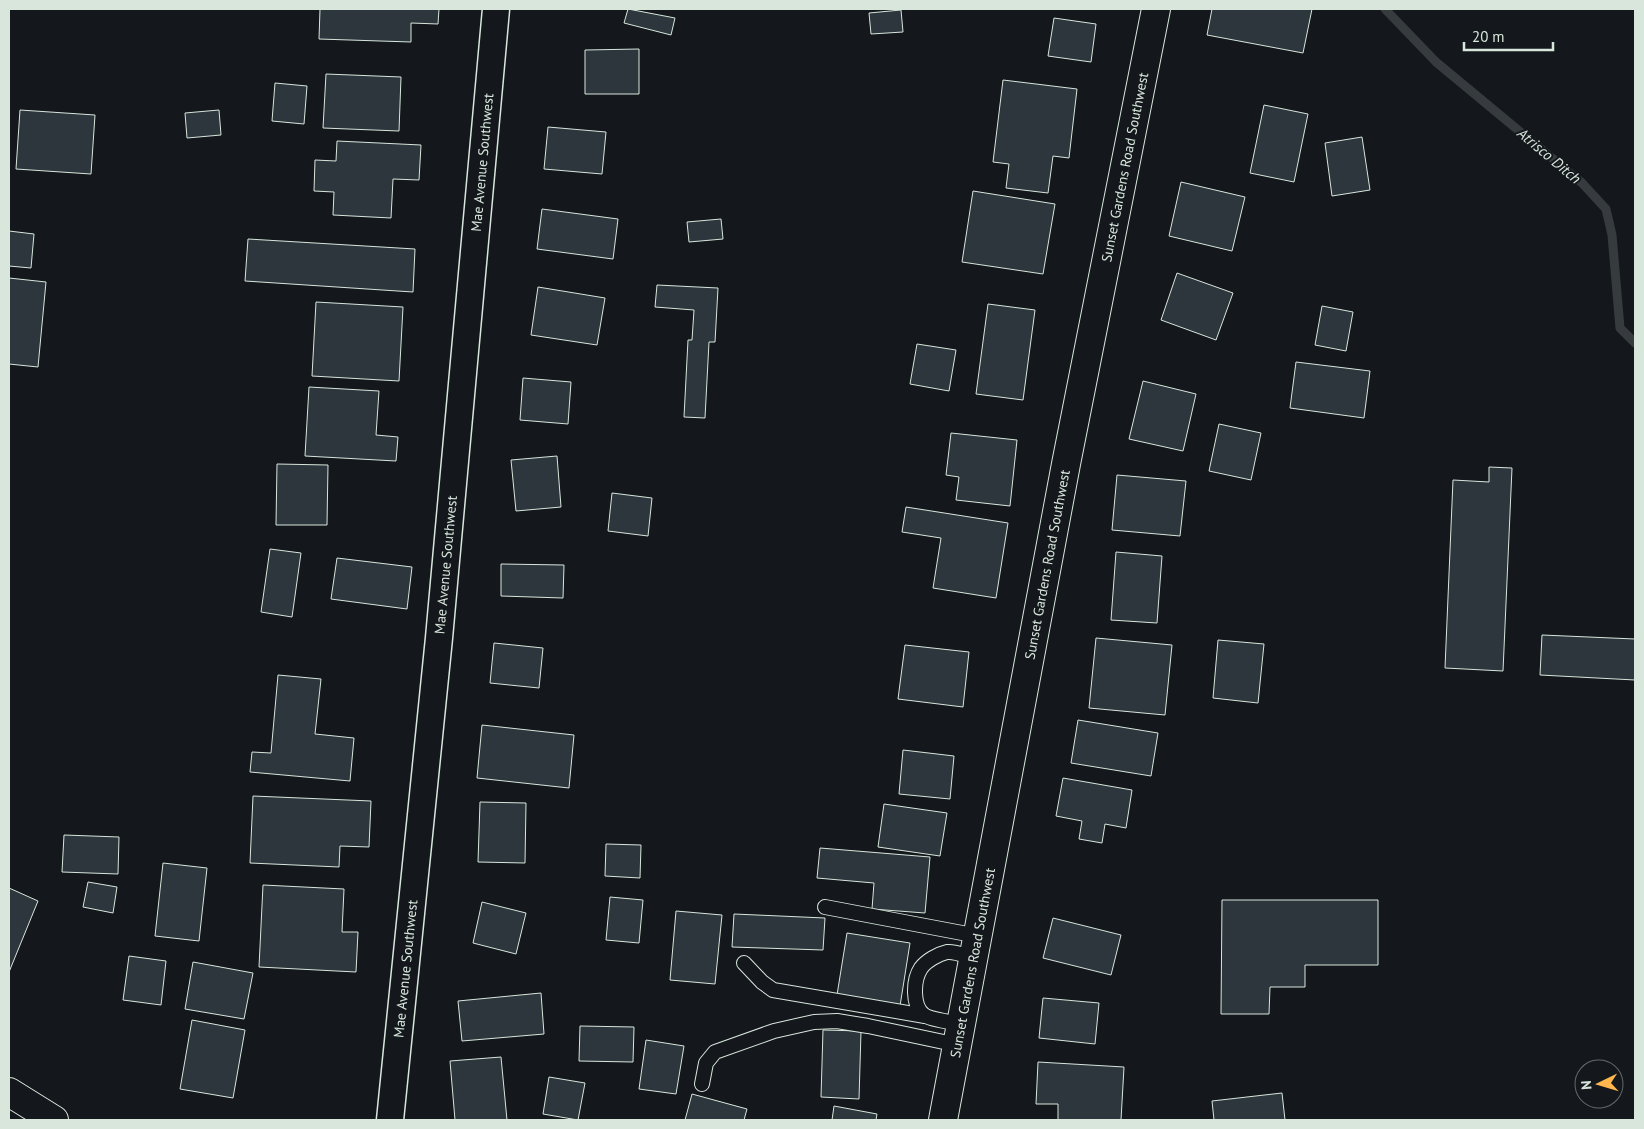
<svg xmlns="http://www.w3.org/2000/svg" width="1644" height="1129" font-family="'PT Sans',sans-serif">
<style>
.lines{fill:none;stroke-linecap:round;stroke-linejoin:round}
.stream{stroke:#363b3e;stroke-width:9}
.building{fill:#2c363c;stroke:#d8e6dc}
.service-casing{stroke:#d8e6dc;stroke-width:16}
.minor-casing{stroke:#d8e6dc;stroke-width:29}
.tertiary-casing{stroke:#d8e6dc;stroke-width:30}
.secondary-casing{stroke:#d8e6dc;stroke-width:30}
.service{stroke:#14181c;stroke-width:14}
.minor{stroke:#14181c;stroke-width:26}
.tertiary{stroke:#14181c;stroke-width:28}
.secondary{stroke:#14181c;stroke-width:28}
.labels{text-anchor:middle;stroke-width:4;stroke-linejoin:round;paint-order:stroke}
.street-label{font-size:14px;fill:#d8e6dc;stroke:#14181c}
.water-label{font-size:15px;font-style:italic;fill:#d8e6dc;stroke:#14181c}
</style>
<rect width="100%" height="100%" fill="#14181c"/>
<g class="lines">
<!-- stream -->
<polyline class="stream" points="1385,9 1436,62 1582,183 1606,209 1612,235 1620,328 1635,343"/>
</g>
<!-- building -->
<g class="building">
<polygon points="320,9 439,9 438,24 411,23 411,42 319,39"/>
<polygon points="628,9 675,18 671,35 624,23"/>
<polygon points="1212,9 1312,9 1303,53 1207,35"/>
<polygon points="901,10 903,32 871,34 869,13"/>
<polygon points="1054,18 1096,24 1091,62 1048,56"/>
<polygon points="639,49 639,94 585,94 585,50"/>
<polygon points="326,74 401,77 399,131 323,128"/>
<polygon points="1003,80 1077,89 1069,158 1053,156 1048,193 1006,188 1009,164 993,162"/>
<polygon points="275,83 307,86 304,124 272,121"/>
<polygon points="1264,105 1308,114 1294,182 1250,173"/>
<polygon points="20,110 95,115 91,174 16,169"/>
<polygon points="219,110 221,135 187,138 185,113"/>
<polygon points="548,127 606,132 602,174 544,169"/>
<polygon points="1362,137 1370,190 1332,196 1325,143"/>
<polygon points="337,141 421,145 419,180 393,179 391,218 333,215 334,192 314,191 315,160 336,161"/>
<polygon points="1181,182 1245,197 1232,251 1169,236"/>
<polygon points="973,191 1055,204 1043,274 962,262"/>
<polygon points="542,209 618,219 613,259 537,249"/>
<polygon points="721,219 723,239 689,242 687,222"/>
<polygon points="9,231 34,234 31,268 9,266"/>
<polygon points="248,239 415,249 413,292 245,281"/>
<polygon points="1177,273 1233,293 1216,340 1161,320"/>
<polygon points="9,278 46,282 38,367 9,364"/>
<polygon points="657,285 718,288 715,342 709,342 705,418 684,417 688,340 692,340 694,310 655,307"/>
<polygon points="538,287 605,298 597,345 531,335"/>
<polygon points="316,302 403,307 399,381 312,376"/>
<polygon points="988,304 1035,310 1023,400 976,394"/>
<polygon points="1322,306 1353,312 1346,351 1315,345"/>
<polygon points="917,344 956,350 949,391 910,384"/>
<polygon points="1296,362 1370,371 1364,418 1290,408"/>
<polygon points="523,378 571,382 568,424 520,420"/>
<polygon points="1143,381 1196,394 1183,451 1129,439"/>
<polygon points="309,387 379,391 376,435 398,437 396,461 305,456"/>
<polygon points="1219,424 1261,433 1251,480 1209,471"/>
<polygon points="951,433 1017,440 1010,506 956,500 959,477 946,475"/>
<polygon points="557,456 561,507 516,511 511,460"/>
<polygon points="277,464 328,465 327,525 276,525"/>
<polygon points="1489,467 1512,468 1503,671 1445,668 1453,480 1489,482"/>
<polygon points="1117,475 1186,481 1180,536 1112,530"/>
<polygon points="612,493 652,498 648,536 608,531"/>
<polygon points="906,507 1008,523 996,598 933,588 941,538 902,532"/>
<polygon points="270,549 301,553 292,617 261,612"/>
<polygon points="1116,552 1162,556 1157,623 1111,620"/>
<polygon points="337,558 412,567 407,609 331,599"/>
<polygon points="501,564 564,565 563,598 501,596"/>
<polygon points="1542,635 1635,639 1635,680 1540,675"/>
<polygon points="1096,638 1172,645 1165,715 1089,708"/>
<polygon points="1218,640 1264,644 1258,703 1213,698"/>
<polygon points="494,643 543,648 539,688 490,683"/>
<polygon points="905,645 969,652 963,707 898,699"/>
<polygon points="278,675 321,679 315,734 354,738 350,781 250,772 252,752 271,753"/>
<polygon points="1078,720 1158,733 1151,776 1071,763"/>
<polygon points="482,725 574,735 569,788 477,778"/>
<polygon points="903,750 954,756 950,799 899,794"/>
<polygon points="1063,778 1132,790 1126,828 1105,824 1102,843 1079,839 1082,821 1056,816"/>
<polygon points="253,796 371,801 369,847 340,846 339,867 250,863"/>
<polygon points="480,802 526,803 525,863 478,862"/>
<polygon points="884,804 947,813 940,856 878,847"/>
<polygon points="64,835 119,837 118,874 62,872"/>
<polygon points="606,844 641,845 640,878 605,876"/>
<polygon points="820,848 930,857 925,913 872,909 874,883 817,878"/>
<polygon points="163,863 207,868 199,941 155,936"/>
<polygon points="88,882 117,887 113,913 83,907"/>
<polygon points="263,885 344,889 342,932 358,932 356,972 259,967"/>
<polygon points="9,888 38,901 9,972"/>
<polygon points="610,897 643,900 639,943 606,940"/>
<polygon points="1222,900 1378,900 1378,965 1305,965 1305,987 1270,987 1269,1014 1221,1014"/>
<polygon points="482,902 526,913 516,954 473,943"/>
<polygon points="676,911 722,915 715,984 670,980"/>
<polygon points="734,914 825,918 823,950 732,947"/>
<polygon points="1053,918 1121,935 1111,975 1043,958"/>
<polygon points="847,933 910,943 900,1006 837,995"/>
<polygon points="129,956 166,961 161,1005 123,1000"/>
<polygon points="193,962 253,973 244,1019 185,1009"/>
<polygon points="541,993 544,1034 462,1041 458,1001"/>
<polygon points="1043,998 1099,1003 1095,1044 1039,1038"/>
<polygon points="192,1020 245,1030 233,1098 180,1089"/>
<polygon points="580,1026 634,1027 633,1062 579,1061"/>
<polygon points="823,1030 861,1031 859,1099 821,1097"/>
<polygon points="646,1040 684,1046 676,1094 639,1089"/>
<polygon points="501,1057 507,1120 455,1120 450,1061"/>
<polygon points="1038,1062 1124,1067 1121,1120 1058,1120 1058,1104 1036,1104"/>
<polygon points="549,1077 585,1083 578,1120 543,1114"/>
<polygon points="1282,1093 1285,1120 1214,1120 1212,1101"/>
<polygon points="692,1094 747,1109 744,1120 685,1120"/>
<polygon points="834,1106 877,1114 876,1120 832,1120"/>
</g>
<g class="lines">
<defs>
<g id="service">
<polyline points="825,907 978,936"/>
<polyline points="744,963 762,982 773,990 925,1016"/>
<path d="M 962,1024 C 952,1022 931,1020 924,1015 C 912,1006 913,980 921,968 C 926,961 938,954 947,952 C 955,951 966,956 974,958"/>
<polyline points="702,1084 706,1063 715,1052 774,1031 814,1022 837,1021 868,1026 958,1045"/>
</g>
<g id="minor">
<path id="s1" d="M 390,1120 L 439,638 L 496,9"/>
</g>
<g id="tertiary">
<path id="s2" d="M 943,1120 L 1066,464 L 1156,9"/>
</g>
<polyline id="secondary" points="9,1092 54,1120"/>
</defs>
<!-- service casing -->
<use href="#service" class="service-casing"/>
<!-- minor casing -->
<use href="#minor" class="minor-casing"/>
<!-- tertiary casing -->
<use href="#tertiary" class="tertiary-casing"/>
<!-- secondary casing -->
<use href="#secondary" class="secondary-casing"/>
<!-- service -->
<use href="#service" class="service"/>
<!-- minor -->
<use href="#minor" class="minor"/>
<!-- tertiary -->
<use href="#tertiary" class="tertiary"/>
<!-- secondary -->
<use href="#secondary" class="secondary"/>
</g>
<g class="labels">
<!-- street labels -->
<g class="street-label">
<text dy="5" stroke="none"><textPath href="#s1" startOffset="962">Mae Avenue Southwest</textPath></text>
<text dy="5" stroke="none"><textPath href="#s2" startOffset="970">Sunset Gardens Road Southwest</textPath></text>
<text dy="5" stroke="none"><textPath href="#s2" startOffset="565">Sunset Gardens Road Southwest</textPath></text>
<text dy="5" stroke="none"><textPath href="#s1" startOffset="558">Mae Avenue Southwest</textPath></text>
<text dy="5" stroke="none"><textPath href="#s2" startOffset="160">Sunset Gardens Road Southwest</textPath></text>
<text dy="5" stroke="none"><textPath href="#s1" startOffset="152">Mae Avenue Southwest</textPath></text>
</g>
<!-- water labels -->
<g class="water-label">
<text transform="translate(1549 156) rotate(40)" y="5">Atrisco Ditch</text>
</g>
</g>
<!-- border -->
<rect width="1644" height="1129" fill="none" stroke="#d8e6dc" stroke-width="20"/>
<!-- north arrow -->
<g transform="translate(1599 1084) rotate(265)"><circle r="24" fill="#14181c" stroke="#626a69"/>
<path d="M0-4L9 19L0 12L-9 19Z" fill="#ffb74d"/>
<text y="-8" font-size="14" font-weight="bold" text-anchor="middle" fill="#d8e6dc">N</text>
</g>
<!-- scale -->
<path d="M1464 42v8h89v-8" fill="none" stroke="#d8e6dc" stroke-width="2.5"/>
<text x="1472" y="42" font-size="15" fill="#d8e6dc" stroke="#14181c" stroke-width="4" paint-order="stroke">20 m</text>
</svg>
